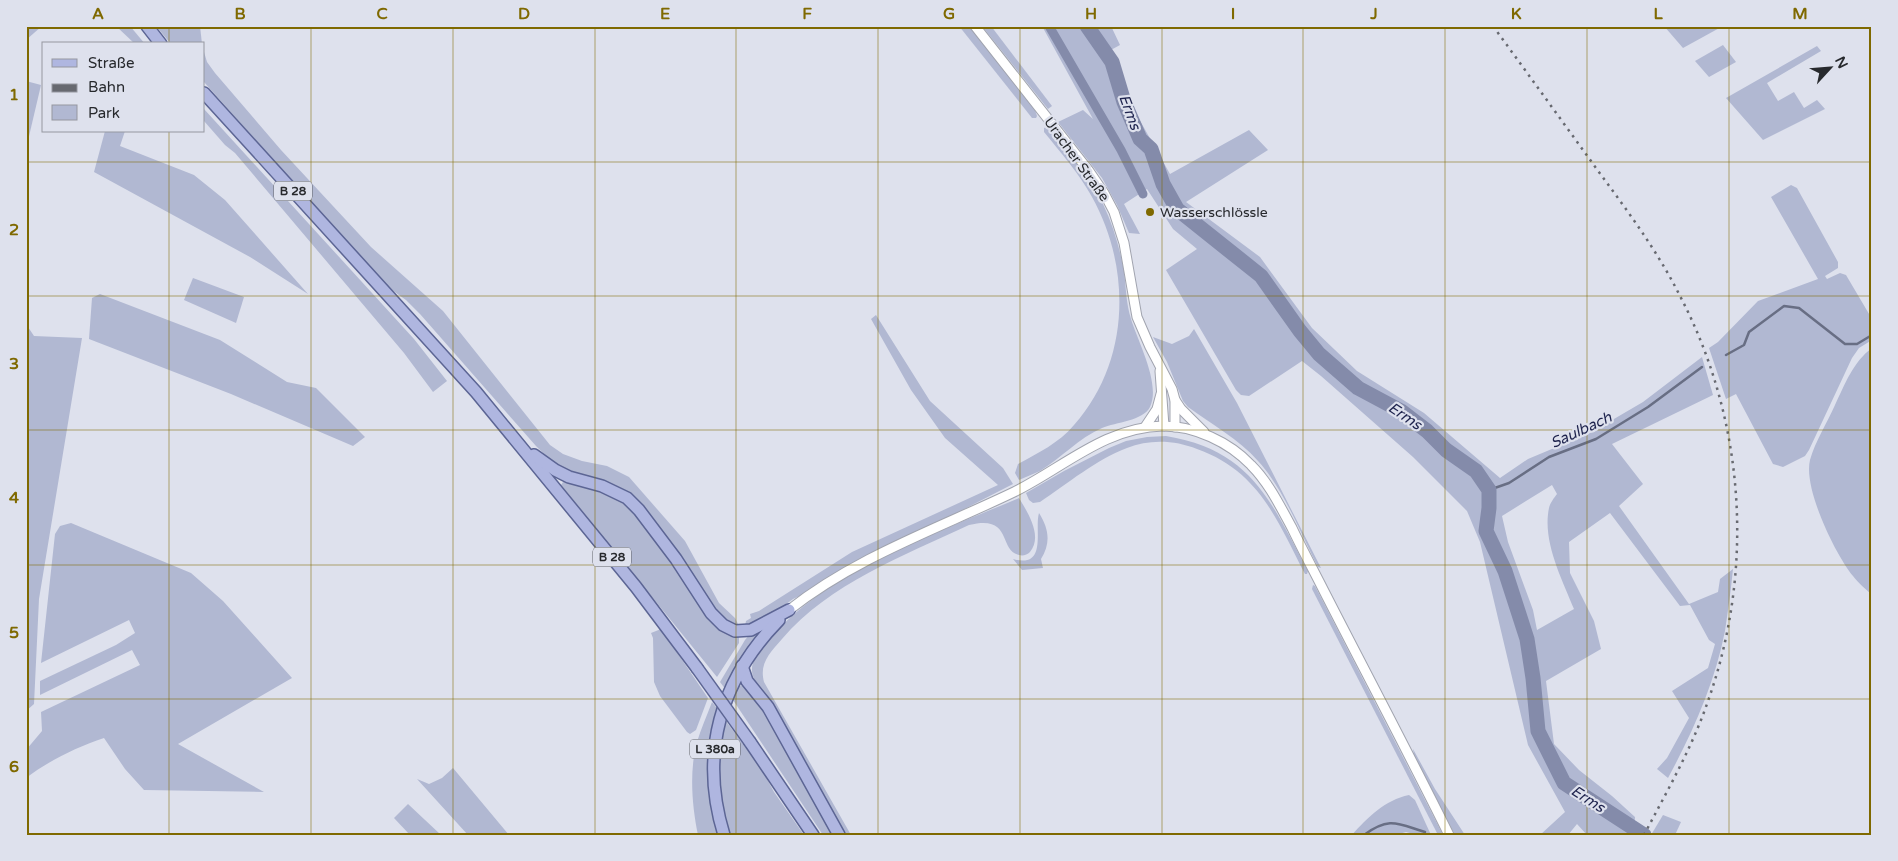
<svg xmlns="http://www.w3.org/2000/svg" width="1898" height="861" font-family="'Varela Round',sans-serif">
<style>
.green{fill:#b1b8d2;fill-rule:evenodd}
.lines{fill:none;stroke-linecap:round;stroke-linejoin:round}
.stream{stroke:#686e84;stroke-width:2.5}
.canal{stroke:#848baa;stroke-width:9}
.river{stroke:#848baa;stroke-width:15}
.tertiary-casing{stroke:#a1a4af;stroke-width:11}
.primary-casing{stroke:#5c6594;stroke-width:14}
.tertiary{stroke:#fff;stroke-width:9}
.primary{stroke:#afb6e0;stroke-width:11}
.rail{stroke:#676970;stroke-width:2.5;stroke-dasharray:2.5 5;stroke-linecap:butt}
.primary-bridge-casing{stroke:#5c6594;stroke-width:14;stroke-linecap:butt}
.primary-bridge{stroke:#afb6e0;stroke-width:11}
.grid{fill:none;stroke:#7f6900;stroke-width:1;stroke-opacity:0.55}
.poi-dot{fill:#7f6900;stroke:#dee1ed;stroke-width:2}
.labels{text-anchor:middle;stroke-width:4.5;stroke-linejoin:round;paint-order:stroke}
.shield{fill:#dee1ed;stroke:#5e6067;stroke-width:1}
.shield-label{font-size:12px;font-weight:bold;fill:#27292d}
.street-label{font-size:14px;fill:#27292d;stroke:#dee1ed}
.poi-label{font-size:14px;fill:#27292d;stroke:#dee1ed;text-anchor:start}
.water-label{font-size:15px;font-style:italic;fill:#1f244e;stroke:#dee1ed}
.neatline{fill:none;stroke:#7f6900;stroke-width:2}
.grid-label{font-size:16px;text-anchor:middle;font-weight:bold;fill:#7f6900}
</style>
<rect width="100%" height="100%" fill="#dee1ed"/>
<!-- green -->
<g class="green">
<polygon points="30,26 42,26 26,40 26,29"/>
<polygon points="116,26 130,26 145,44 135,44"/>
<polygon points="156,26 200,26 202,44 171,44"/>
<polygon points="959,26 969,26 1035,110 1037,116 1036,118 1032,118"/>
<polygon points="982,26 991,26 1052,106 1048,109"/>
<path d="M 1042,26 L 1111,26 L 1120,45 L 1109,51 L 1125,94 L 1170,174 L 1249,130 L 1268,150 L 1186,202 L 1260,257 L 1312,328 L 1357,371 L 1424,413 L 1500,478 L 1528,459 L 1590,433 L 1643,402 L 1702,357 L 1713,395 L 1612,444 L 1643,484 L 1619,506 L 1689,604 L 1718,592 L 1720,579 L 1733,569 C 1731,590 1728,610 1725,631 C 1715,682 1693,732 1668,778 L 1657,769 L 1667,758 L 1689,718 L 1672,691 L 1708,668 L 1715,644 L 1709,640 L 1690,605 L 1680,606 L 1610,513 L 1569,542 L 1570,573 L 1594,621 L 1601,649 L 1546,681 L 1554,744 L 1579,770 L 1612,796 L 1635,817 L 1634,835 L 1587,835 L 1577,824 L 1568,835 L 1540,835 L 1565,812 L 1528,745 L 1480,542 L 1467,511 L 1413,457 L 1321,376 L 1302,361 L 1249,396 L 1241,395 L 1236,390 L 1166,270 L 1197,249 L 1173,229 L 1147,189 L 1124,204 L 1140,234 L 1129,233 L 1117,205 L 1102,178 L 1058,122 L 1083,110 L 1093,119 ZM 1552,485 L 1557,494 C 1554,498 1550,503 1549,508 C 1542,541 1562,579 1574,609 L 1537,630 L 1533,610 L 1508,542 L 1502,516 Z"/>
<polygon points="1664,26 1723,26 1683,48"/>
<polygon points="1723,45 1736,62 1709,77 1695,61"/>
<polygon points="1817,46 1821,51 1767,83 1778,101 1794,92 1804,108 1817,100 1825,109 1763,140 1726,98"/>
<polygon points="204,52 207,62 215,73 281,150 371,247 443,311 550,445 563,454 582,461 607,466 629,477 685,541 719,603 735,618 739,626 734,626 718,616 631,495 604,482 569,473 556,466 536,446 420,314 406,300 385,285 204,82"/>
<polygon points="26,81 41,85 26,149"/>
<polygon points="204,109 414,339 447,381 433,392 404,353 235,153 225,145 204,121"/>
<path d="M 1046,127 C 1057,134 1065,147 1074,158 C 1101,191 1116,228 1124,271 C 1126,287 1126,303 1131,319 C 1138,342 1161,384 1150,407 C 1143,421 1116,422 1102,428 C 1079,438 1061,458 1040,471 C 1033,474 1026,477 1019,480 L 1015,473 L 1018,464 C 1038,453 1059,443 1074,425 C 1130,362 1132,269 1092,197 C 1079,173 1061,153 1044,132 L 1044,128 Z"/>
<polygon points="105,131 125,131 120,146 194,175 225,200 308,294 250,257 94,172"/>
<polygon points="1791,185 1797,188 1838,262 1838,268 1825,276 1827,279 1840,273 1846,275 1872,319 1872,340 1859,348 1852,358 1809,450 1805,456 1783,467 1773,464 1736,394 1726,399 1709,348 1718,342 1758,301 1818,279 1771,197"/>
<polygon points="193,278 244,297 236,323 184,300"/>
<polygon points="100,294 220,340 287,382 316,388 365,437 353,446 231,394 89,339 92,298"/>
<polygon points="876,315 930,401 1003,468 1013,484 941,521 866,556 804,594 793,599 763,621 745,626 746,621 751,618 750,614 759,611 852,552 998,485 945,438 911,390 871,319"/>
<polygon points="26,324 34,336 82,338 39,599 34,704 26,711"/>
<path d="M 1194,329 L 1237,403 L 1321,568 L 1318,567 C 1301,534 1283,488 1258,461 C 1239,439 1211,424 1188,407 L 1183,401 L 1167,362 L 1153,337 L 1172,344 L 1189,336 Z"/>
<path d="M 1872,348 L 1872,595 C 1866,589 1858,583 1853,576 C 1835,554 1803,488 1810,460 C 1815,442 1827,423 1835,405 C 1845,384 1853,362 1872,348 Z"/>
<path d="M 1166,436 C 1252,450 1271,502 1308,571 L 1307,574 L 1305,574 C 1277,520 1259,471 1197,449 C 1175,440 1149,439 1127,448 C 1097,459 1067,484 1040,502 L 1033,503 L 1029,500 L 1026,493 L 1064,471 L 1109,448 L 1126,441 L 1147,437 Z"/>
<path d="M 565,479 C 591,487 616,493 636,512 L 705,609 L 739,634 L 739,643 L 717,677 L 561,485 Z"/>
<path d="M 1019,498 C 1028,513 1043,536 1030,552 C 1027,555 1023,556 1019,555 C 998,550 1013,514 969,525 C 903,556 830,583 782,639 C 770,653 759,663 764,682 L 851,835 L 845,835 C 822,793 800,750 775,709 C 769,699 752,682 752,671 C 751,661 760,652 765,645 C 819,574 939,532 1019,498 Z"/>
<path d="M 1039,513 C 1049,529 1051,543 1041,559 L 1043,568 L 1022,570 L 1013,559 C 1048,569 1034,529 1039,513 Z"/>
<path d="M 71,523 L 191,573 L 223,601 L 292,678 L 178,744 L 264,792 L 144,790 L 125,769 L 104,738 C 77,747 50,760 26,778 L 26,750 L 42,731 L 41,712 L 140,665 L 132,650 L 40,695 L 40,681 L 116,645 L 135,633 L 129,620 L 41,663 L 55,534 L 60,526 Z"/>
<polygon points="1313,585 1315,586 1443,835 1438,835 1312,589"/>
<polygon points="767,627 726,690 720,682 745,640 750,634"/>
<polygon points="661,629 708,698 696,730 690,734 687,732 660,696 654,682 653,638 651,633"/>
<polygon points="743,685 750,689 761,700 836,835 823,835 733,700 738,687"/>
<path d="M 712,702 L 719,711 L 716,719 L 721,835 L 698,835 C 692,806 689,771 697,742 C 701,729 707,715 712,702 Z"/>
<path d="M 725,720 L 760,766 L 774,792 L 804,835 L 730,835 C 718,795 717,761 725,720 Z"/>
<polygon points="1413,749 1435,789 1465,835 1455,835 1414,755"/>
<polygon points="453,768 509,835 468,835 417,779 429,784 442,778"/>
<path d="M 1409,795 L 1415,800 L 1431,835 L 1418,835 L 1406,832 L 1395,835 L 1352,835 C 1367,818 1385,800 1409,795 Z"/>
<polygon points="408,804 441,835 410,835 394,818"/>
<polygon points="1663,815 1681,822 1675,835 1651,835"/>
</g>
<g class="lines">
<!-- stream -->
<g class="stream">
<polyline points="1726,355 1744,345 1749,332 1784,306 1799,308 1845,344 1857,344 1872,335"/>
<polyline points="1489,490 1509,483 1549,457 1596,439 1648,407 1702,367"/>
<path d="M 1364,835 C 1390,816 1398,824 1425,832"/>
</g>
<!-- canal -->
<polyline class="canal" points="1049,26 1121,150 1143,194"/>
<!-- river -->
<polyline class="river" points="1087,26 1112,62 1124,102 1140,139 1151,149 1163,184 1177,209 1261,276 1300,331 1319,354 1358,388 1401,411 1427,431 1446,450 1476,471 1489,490 1489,508 1486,531 1505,571 1527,639 1533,678 1538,731 1564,783 1644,835"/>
<defs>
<g id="tertiary">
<polyline points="975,26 1089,171 1104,193 1114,212 1124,243 1137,317 1150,347 1172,389 1175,400 1175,427"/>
<polyline points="1160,371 1164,426"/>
<polyline points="1175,400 1181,409 1204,432"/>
<polyline points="1145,427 1157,409 1161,394"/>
<path d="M 789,610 C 856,557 937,529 1014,492 C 1063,468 1105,427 1163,426 C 1195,426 1229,442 1251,465 C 1269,483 1280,506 1292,528 C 1303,551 1315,573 1326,595 C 1367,675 1409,754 1449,835"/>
</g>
<g id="primary">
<polyline points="147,26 161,44"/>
<polyline points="204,93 476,392 636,587 697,668"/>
<polyline points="534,455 555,470 569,477 602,486 627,498 639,510 676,559 711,613 723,625 735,631 751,630 789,610"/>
<polyline points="742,666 747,681 768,707 839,835"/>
<polyline points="750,742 813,835"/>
<path d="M 724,835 C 699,754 720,680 779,620"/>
</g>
</defs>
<!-- tertiary casing -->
<use href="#tertiary" class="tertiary-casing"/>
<!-- primary casing -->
<use href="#primary" class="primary-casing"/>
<!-- tertiary -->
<use href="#tertiary" class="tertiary"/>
<!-- primary -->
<use href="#primary" class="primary"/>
<!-- rail -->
<path class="rail" d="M 1493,26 C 1528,74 1562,121 1596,168 C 1626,209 1657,250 1680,296 C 1745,420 1755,569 1708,701 C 1692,748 1667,791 1644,835"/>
<defs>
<polyline id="primary-bridge" points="697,668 750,742"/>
</defs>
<!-- primary-bridge casing -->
<use href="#primary-bridge" class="primary-bridge-casing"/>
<!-- primary-bridge -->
<use href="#primary-bridge" class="primary-bridge"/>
</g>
<!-- grid -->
<path class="grid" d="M 169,26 L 169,44M 311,26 L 311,835M 453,26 L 453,835M 595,26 L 595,835M 736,26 L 736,835M 878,26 L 878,835M 1020,26 L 1020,835M 1162,26 L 1162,835M 1303,26 L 1303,835M 1445,26 L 1445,835M 1587,26 L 1587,835M 1729,26 L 1729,835M 169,131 L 169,835M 26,162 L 1872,162M 26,296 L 1872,296M 26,430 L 1872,430M 26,565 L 1872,565M 26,699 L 1872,699"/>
<!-- markers -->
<circle class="poi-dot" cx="1150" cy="212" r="5"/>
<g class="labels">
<!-- shield labels -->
<g class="shield">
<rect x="274" y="181.5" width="38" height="19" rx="4"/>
<rect x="593" y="547.5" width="38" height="19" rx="4"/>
<rect x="690" y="739.5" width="50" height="19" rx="4"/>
</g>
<g class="shield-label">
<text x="293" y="195">B 28</text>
<text x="612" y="561">B 28</text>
<text x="715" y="753">L 380a</text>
</g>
<!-- street labels -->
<g class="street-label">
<text transform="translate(1077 159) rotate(54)" y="5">Uracher Straße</text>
</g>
<!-- poi labels -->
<g class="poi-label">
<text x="1160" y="217">Wasserschlössle</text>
</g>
<!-- water labels -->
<g class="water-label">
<text transform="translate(1130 112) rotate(70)" y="5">Erms</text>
<text transform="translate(1405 416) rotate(34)" y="5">Erms</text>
<text transform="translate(1581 430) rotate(-25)" y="5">Saulbach</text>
<text transform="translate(1588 799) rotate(33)" y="5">Erms</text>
</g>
</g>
<!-- border -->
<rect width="1898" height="861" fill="none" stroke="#dee1ed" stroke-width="55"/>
<!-- legend -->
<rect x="42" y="42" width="162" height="90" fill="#dee1ed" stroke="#9597a0"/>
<rect x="52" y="59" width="25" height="8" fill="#afb6e0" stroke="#9597a0"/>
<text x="88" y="68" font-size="15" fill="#27292d">Straße</text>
<rect x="52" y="84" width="25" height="8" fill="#676970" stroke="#9597a0"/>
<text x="88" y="92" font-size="15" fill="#27292d">Bahn</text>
<rect x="52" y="105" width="25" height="15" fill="#b1b8d2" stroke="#9597a0"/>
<text x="88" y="118" font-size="15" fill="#27292d">Park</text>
<!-- north arrow -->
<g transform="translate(1830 68) rotate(64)" stroke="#dee1ed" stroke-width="4" paint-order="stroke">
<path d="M0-4L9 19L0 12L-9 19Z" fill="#27292d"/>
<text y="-8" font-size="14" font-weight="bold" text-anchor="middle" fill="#27292d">N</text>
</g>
<rect x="28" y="28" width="1842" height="806" class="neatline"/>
<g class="grid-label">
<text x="98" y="19">A</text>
<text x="240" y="19">B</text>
<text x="382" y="19">C</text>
<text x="524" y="19">D</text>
<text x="665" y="19">E</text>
<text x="807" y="19">F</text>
<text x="949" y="19">G</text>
<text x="1091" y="19">H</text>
<text x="1233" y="19">I</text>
<text x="1374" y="19">J</text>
<text x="1516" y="19">K</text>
<text x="1658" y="19">L</text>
<text x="1800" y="19">M</text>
<text x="14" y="100">1</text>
<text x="14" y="235">2</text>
<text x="14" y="369">3</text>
<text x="14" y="503">4</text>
<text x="14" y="638">5</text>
<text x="14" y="772">6</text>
</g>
</svg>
